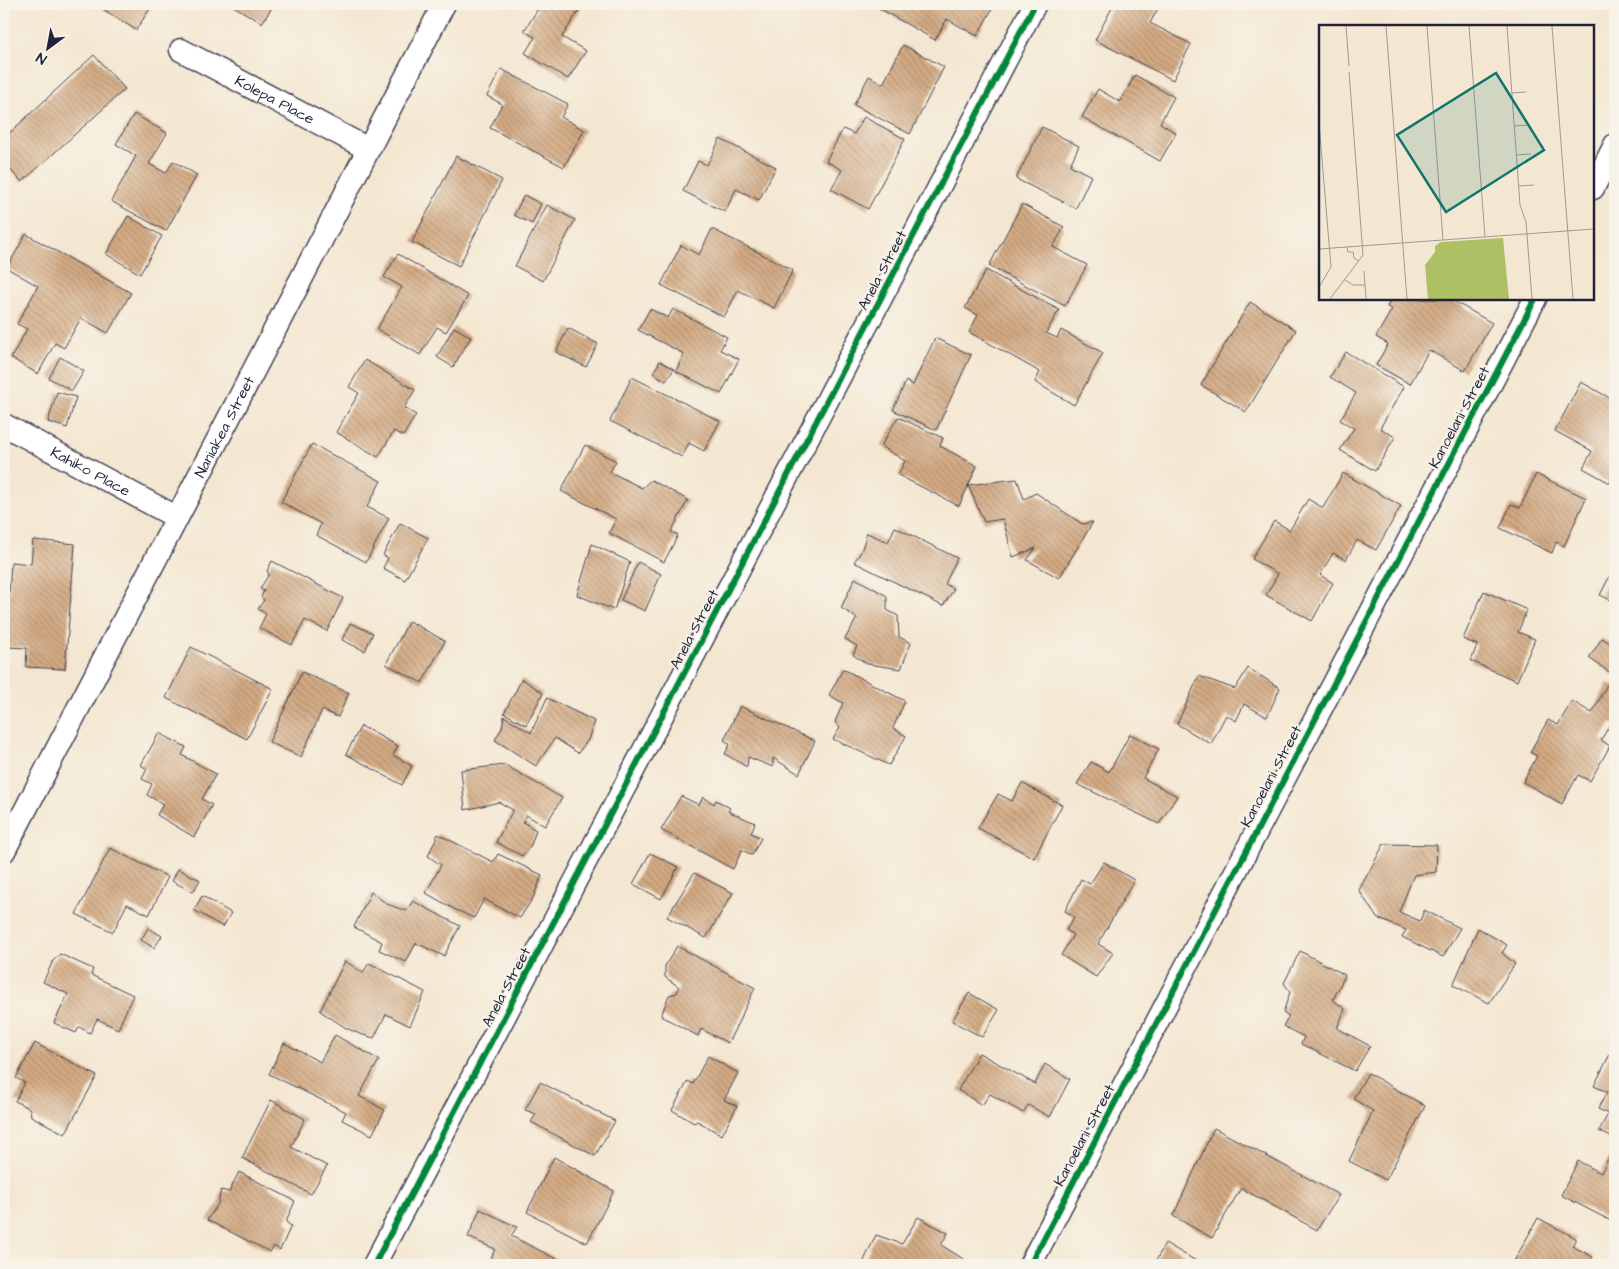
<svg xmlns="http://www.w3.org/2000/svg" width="1619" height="1269" font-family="'Architects Daughter',sans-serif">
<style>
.building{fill:url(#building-back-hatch)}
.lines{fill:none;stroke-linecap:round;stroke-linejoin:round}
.street-casing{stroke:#424052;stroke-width:25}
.street{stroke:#fff;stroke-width:22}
.cycleway-casing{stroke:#f7f3e8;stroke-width:9}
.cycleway{stroke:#00873e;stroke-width:6}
.labels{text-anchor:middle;stroke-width:4.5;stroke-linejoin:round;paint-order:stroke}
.street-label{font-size:15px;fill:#22223b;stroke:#f7f3e8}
.inset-road{fill:none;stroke:#a09896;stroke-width:1}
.view{fill:#0f766e;fill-opacity:0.15;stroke:#0f766e;stroke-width:2.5}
.inset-edge{fill:none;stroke:#22223b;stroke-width:2.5}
</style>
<defs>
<pattern id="building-back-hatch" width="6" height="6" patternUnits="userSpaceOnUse" patternTransform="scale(1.25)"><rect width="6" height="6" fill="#d3aa83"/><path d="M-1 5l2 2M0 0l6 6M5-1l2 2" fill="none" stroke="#ab8a6c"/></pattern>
</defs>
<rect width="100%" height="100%" fill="#f7f3e8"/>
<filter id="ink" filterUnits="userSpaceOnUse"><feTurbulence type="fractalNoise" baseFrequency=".02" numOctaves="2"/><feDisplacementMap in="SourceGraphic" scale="10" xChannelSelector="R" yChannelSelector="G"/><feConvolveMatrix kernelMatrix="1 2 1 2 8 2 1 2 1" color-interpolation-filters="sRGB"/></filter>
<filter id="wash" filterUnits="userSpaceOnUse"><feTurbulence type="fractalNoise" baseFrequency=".0096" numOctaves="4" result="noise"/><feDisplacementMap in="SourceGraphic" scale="20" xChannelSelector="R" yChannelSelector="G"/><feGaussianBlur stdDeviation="1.12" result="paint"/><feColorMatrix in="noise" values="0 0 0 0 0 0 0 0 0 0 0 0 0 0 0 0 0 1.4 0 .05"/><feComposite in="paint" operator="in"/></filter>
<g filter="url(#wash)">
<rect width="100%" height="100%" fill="#f4e7d2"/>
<g id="blocks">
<!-- building -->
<g class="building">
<polygon points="95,4 153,4 136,30"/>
<polygon points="230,4 274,4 262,23"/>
<polygon points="529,4 583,4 562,37 586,51 568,79 525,53 535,37 524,31 538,9"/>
<polygon points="874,4 995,4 977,36 947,19 935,40 873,5"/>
<polygon points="1114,4 1160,5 1150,23 1191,44 1173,80 1095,40"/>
<polygon points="903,45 944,67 910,134 854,105 869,76 883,84"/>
<polygon points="94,55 125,89 22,182 4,163 4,138"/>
<polygon points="501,69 568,104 561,117 584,130 564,167 490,128 502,104 487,96"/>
<polygon points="1135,75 1174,97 1160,123 1176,133 1160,161 1082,117 1098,89 1120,102"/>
<polygon points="134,114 167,133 149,164 166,173 173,161 197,175 166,231 111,201 136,156 116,144"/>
<polygon points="864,117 905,139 868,209 831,189 842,170 826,161 843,129 854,134"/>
<polygon points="1042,127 1079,146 1070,165 1091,176 1076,208 1016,179"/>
<polygon points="720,139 776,167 759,200 736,189 725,212 683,191 698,161 707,165"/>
<polygon points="456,156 502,180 459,266 412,242"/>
<polygon points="524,195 541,204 532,224 514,215"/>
<polygon points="1022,204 1064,227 1053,247 1087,265 1065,306 989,266"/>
<polygon points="547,205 575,220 543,281 515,266"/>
<polygon points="128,216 162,236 140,274 106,254"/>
<polygon points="712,229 793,270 774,308 738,290 724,317 661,285 681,245 699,255"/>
<polygon points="26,234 131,293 108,333 81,318 64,348 55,343 38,374 11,358 27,329 17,324 38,286 7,268"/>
<polygon points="398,254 468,296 446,332 437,327 420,355 377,329 402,287 384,277"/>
<polygon points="986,270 1059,310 1046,333 1057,338 1061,330 1103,353 1074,405 1035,382 1040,372 969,332 978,315 965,308"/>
<polygon points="1391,299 1450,299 1492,323 1465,371 1429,350 1410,384 1376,365 1388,344 1376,337 1392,309 1387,307"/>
<polygon points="1250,302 1296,330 1246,412 1201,385"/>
<polygon points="650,309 668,318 673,309 727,337 720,350 739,359 721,394 676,371 684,354 638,330"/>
<polygon points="454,327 471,337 453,367 437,357"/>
<polygon points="568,328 598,344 586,367 556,352"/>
<polygon points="935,338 971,355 936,430 893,410 906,381 913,385"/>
<polygon points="1346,352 1404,387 1380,428 1395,437 1375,471 1340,450 1354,428 1340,420 1356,393 1330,377"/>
<polygon points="60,357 84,371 72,391 49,378"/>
<polygon points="365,360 415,390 404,408 416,415 403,436 394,431 378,457 336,432 359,393 349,387"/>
<polygon points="660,361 674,369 666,381 653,373"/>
<polygon points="632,377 720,421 704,451 689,443 682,457 610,421"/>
<polygon points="1581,382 1615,401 1615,427 1612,432 1615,434 1615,473 1610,483 1583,468 1592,451 1555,431"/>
<polygon points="57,392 76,397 67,428 48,422"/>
<polygon points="898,417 943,438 940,446 977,466 959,506 898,475 905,461 881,446"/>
<polygon points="312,444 381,481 367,507 389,518 366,562 316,535 321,524 281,502"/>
<polygon points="585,445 616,461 610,472 642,488 651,480 688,500 671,532 678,535 664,562 609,533 616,519 561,491"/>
<polygon points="1343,473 1401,506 1376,550 1357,540 1346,560 1333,553 1320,575 1333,583 1312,621 1266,595 1278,574 1252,559 1274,521 1290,530 1308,499 1323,508"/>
<polygon points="1536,474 1586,498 1564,546 1556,542 1552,553 1500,528 1511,504 1520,508"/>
<polygon points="1017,479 1024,499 1036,493 1082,524 1093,522 1059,578 1027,560 1036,548 1013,557 1003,519 984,522 968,485"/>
<polygon points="400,523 428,538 405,580 383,568 388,558 383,555"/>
<polygon points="895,527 957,558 945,584 954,589 943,606 854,562 861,552 867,533 888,542"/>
<polygon points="33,540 75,544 65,669 26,667 27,648 6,647 11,562 31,564"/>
<polygon points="592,544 630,562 614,610 577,595"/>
<polygon points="272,561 343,598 327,631 305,620 292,645 259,628 266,614 258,609 264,600 261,597 264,591 260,589 269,574 267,571"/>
<polygon points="638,562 661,574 645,611 621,600"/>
<polygon points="1615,566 1615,602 1600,595"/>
<polygon points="855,578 887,596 887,610 898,616 899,637 911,643 901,669 868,664 853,655 857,646 845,639 857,618 841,608"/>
<polygon points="1484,591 1527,610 1518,632 1535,639 1517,681 1471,661 1477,645 1463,639"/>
<polygon points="409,621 445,641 422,683 386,664"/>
<polygon points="350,623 373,633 365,651 342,640"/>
<polygon points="1602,638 1615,646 1615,676 1589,658"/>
<polygon points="191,647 273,689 247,739 166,698"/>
<polygon points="1248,668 1280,688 1267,717 1244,704 1236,721 1226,715 1211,744 1177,724 1199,676 1235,689"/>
<polygon points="843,669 905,701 893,728 906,736 889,765 833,739 840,728 835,722 843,703 829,695"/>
<polygon points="302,672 349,693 338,717 322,710 301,757 269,742"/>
<polygon points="522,679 543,693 526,725 504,713"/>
<polygon points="1608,683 1615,687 1615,725 1611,723 1601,740 1610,746 1590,781 1578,775 1562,804 1523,782 1537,756 1530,752 1548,720 1558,725 1572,701 1592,713"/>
<polygon points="547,698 594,721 588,740 578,753 555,738 536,766 495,740 502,728 504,716 531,733"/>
<polygon points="740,706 815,741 799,774 773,758 773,767 748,757 747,767 725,754 730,744 724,740"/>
<polygon points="361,726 398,746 393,755 412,766 402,785 346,754"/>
<polygon points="159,733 186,747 182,755 216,774 202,799 212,805 194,837 157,815 163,804 147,795 152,784 142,779 147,769 141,765"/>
<polygon points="1130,734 1159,749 1143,778 1177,796 1159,824 1077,784 1091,762 1109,772"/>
<polygon points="505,765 562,798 545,826 526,815 523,822 536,830 531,845 522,856 496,842 513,810 499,802 465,810 461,770"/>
<polygon points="1022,783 1062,805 1034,858 978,828 998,794 1012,801"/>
<polygon points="681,796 699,805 703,797 714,804 716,800 730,808 728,811 755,823 751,833 761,838 752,855 742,850 733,869 661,830"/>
<polygon points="438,834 493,862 498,854 542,875 534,896 520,918 484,899 474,918 454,909 426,893 441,865 428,856"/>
<polygon points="1384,844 1437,845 1436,872 1414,875 1399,912 1420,921 1424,910 1460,928 1443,957 1402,937 1406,930 1377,918 1359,890"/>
<polygon points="110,848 168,877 149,915 127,904 113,932 76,914"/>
<polygon points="650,853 678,867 661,899 633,884"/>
<polygon points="1104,862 1134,880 1098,944 1113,953 1096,977 1061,955 1073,935 1066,930 1074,917 1065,911 1081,879 1090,884"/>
<polygon points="178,869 200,880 193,892 172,881"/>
<polygon points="694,873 733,893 706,938 667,917"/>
<polygon points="371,892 387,904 406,911 413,901 460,926 444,956 416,943 406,962 379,950 382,942 354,927"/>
<polygon points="202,896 231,913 223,927 194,910"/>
<polygon points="148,928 162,936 154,948 141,940"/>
<polygon points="1478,928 1507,945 1502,953 1515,964 1489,1003 1453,985"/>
<polygon points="677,946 755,988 728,1043 701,1029 698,1036 661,1016 669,995 677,993 679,987 665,977 665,966"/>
<polygon points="1300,951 1345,975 1333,1000 1345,1009 1337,1028 1370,1046 1355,1071 1301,1044 1304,1037 1283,1026 1289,1016 1283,1013 1290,992 1284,983"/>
<polygon points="60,954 93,969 91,975 133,995 118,1029 97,1019 90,1033 79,1027 76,1033 54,1023 68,994 43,982 53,961"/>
<polygon points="345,961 363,973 369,963 425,992 410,1026 386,1014 374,1038 360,1034 346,1028 320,1011"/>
<polygon points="969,993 999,1010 982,1037 952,1021"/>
<polygon points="335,1035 379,1060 359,1096 385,1110 372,1135 342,1120 346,1112 269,1074 284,1043 320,1062"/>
<polygon points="35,1043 97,1076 65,1134 31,1116 30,1109 15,1101 25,1083 16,1078"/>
<polygon points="1613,1048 1615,1049 1615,1139 1599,1131 1608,1114 1598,1109 1607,1092 1594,1086"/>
<polygon points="979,1053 1035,1084 1045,1064 1070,1079 1050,1117 1028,1105 1023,1113 990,1094 982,1105 958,1090"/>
<polygon points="708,1056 738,1073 724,1100 737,1106 722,1135 697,1121 694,1123 672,1110 688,1081 693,1084"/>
<polygon points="1368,1073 1425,1106 1386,1180 1349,1161 1373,1111 1353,1099"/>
<polygon points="540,1082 615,1121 595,1156 531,1122 536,1114 525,1110"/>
<polygon points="271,1100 305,1119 291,1147 327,1166 311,1194 242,1158"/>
<polygon points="1214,1128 1339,1195 1317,1230 1241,1188 1212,1238 1173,1216"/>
<polygon points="1613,1149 1615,1150 1615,1223 1561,1195 1578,1161 1601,1173"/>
<polygon points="554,1157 614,1191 587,1243 527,1212"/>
<polygon points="239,1172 295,1201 286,1222 291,1226 280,1250 274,1246 270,1252 207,1220 218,1204 221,1190 229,1192"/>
<polygon points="480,1209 517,1227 511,1236 557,1259 554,1265 488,1265 495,1249 468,1237"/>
<polygon points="918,1217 948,1233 941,1245 973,1265 862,1265 876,1235 902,1244"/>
<polygon points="1538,1218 1576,1238 1572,1246 1593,1257 1588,1265 1512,1265"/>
<polygon points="1165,1243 1203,1265 1154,1265"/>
</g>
</g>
</g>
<g filter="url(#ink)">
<use href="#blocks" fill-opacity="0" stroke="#424052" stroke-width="1"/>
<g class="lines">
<defs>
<g id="street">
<path id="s1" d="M 181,50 L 368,149"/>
<polyline points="1593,188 1615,145"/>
<path id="s2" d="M 4,425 L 176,517"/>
<path id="s3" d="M 4,851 L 444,4"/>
<polyline points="374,1265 1035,4"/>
<polyline points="1030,1265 1535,299"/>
</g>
</defs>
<!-- street casing -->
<use href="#street" class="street-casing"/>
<!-- street -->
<use href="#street" class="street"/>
<defs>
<g id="cycleway">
<polyline points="374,1265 1035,4"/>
<polyline points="1030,1265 1535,299"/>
</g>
</defs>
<!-- cycleway casing -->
<use href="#cycleway" class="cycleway-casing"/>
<!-- cycleway -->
<use href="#cycleway" class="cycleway"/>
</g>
</g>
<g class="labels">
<!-- street labels -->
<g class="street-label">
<text dy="5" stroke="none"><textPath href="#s1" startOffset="106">Kolepa Place</textPath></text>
<text transform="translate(882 270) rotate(-62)" y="5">Anela Street</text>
<text transform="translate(1459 417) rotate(-62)" y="5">Kanoelani Street</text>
<text dy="5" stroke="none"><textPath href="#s3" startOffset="478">Naniakea Street</textPath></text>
<text dy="5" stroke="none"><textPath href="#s2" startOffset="98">Kahiko Place</textPath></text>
<text transform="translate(694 629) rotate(-62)" y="5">Anela Street</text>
<text transform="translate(1271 776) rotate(-62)" y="5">Kanoelani Street</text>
<text transform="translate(506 987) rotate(-62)" y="5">Anela Street</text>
<text transform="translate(1084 1135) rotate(-62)" y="5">Kanoelani Street</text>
</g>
</g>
<!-- overview -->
<g transform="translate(1319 25)">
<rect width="275" height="275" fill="#f4e7d2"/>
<path d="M 184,213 L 190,274 L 109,274 L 106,240 L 116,227 L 116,221 L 122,217 Z" fill="#adc064"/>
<path class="inset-road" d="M 27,1 L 30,41M 67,1 L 88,274M 108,1 L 124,215M 150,1 L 166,212M 188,1 L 201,180 L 207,197 L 213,274M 233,1 L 254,274M 192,68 L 207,67M 0,98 L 12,242 L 0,262M 195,101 L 210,100M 197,130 L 212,129M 200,161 L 215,160M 28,222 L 29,227 L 34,227 L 35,233 L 40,236M 0,224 L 275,204M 45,246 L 47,274M 26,255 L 34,260 L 46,260M 11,274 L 44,230 L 30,47"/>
<path class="view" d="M 177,48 L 225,125 L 127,187 L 78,110 Z"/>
<rect width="275" height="275" class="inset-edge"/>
</g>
<!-- margin -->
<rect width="1619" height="1269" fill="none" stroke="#f7f3e8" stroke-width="20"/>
<!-- north arrow -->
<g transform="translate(48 48) rotate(212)" stroke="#f7f3e8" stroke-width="4" paint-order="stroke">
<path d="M0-4L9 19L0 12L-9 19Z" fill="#22223b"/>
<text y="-8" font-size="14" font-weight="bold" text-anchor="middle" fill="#22223b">N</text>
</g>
</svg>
